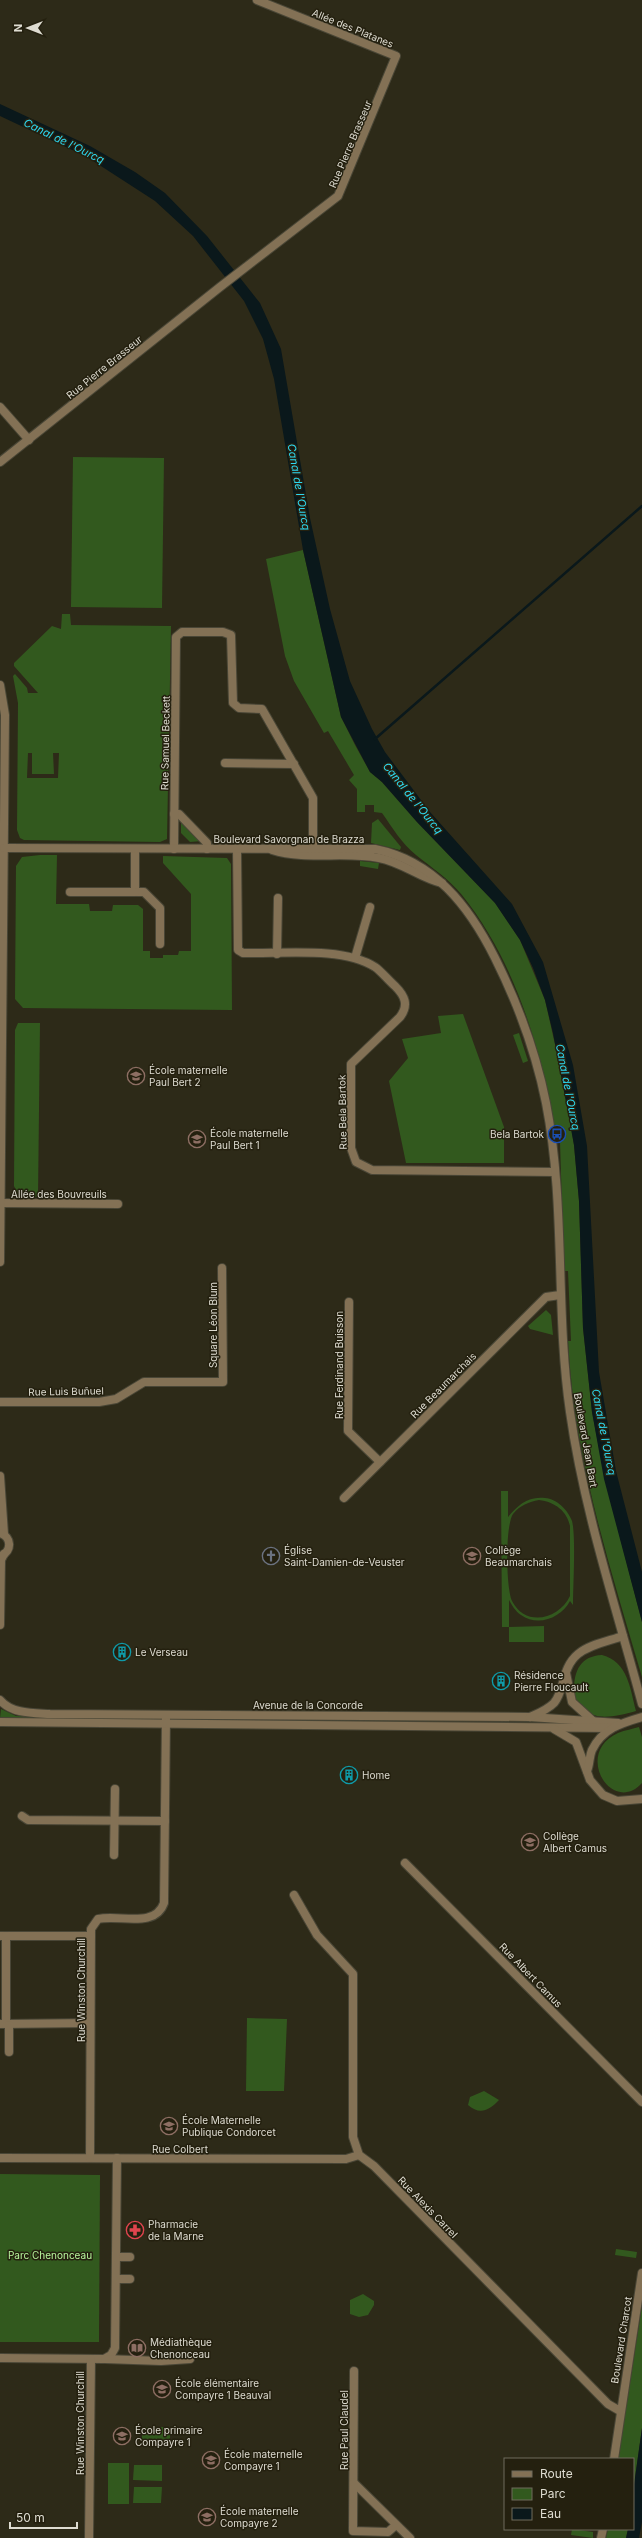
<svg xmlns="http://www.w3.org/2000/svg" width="642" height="2538" font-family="Inter,sans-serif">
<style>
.green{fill:#32591e;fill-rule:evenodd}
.water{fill:#0a181b}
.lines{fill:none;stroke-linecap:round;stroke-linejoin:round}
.stream{stroke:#0a181b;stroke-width:2.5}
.minor-casing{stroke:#494636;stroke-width:10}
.tertiary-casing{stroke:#494636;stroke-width:10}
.minor{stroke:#837155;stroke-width:8}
.tertiary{stroke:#837155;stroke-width:8}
.labels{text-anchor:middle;stroke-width:3;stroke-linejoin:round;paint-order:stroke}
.street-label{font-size:10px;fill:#dedcd1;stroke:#24200f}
.poi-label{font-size:10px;fill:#dedcd1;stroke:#24200f;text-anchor:start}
.park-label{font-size:10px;fill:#b8f79d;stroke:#24200f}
.water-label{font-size:11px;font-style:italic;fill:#2dd9f2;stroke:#24200f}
</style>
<rect width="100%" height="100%" fill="#2d2a18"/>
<!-- green -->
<g class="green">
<polygon points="73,457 164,458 162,608 71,607"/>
<path d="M 303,550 L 341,717 L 355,745 L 370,772 L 382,782 L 417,822 L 495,903 L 520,940 L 545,1000 L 563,1080 L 574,1145 L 579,1201 L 583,1328 L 592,1412 L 605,1479 L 642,1622 L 642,1677 C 610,1567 574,1457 568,1341 L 571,1341 L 568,1271 L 564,1271 L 560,1142 L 558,1131 L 555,1131 C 541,1049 515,961 462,895 C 448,878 432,868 416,855 C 402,844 392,827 382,813 L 374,812 L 374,805 L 365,805 L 365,812 L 357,812 L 357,789 L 349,780 L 354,775 L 328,731 L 324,733 L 294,681 L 285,656 L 266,559 Z"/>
<path d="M 62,614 L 70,614 L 71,625 L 171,626 L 167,839 L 160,842 L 24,840 L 20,838 L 17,830 L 18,703 L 13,676 L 15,674 L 27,688 L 28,693 L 38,693 L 14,666 L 14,663 L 52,626 L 61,629 ZM 28,753 L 32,753 L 32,774 L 54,774 L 53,753 L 59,753 L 58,778 L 27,778 Z"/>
<polygon points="378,819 401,847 400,850 371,843 372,823"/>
<polygon points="181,820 202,841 190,842 181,833"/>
<polygon points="40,855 57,855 56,904 89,904 90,911 112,911 113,905 138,905 143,909 143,951 150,951 150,958 163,958 163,955 178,955 179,951 191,951 191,894 163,863 163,856 227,858 231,864 232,1010 23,1008 15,999 16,866 22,857"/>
<polygon points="360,861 379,863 378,869 360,866"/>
<polygon points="463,1014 504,1127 504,1163 406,1163 389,1081 408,1058 402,1039 441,1033 438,1016"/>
<polygon points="18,1023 40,1023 38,1197 19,1197 14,1186 15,1030"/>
<polygon points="519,1033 528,1061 523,1063 513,1035"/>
<polygon points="546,1310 551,1315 553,1335 530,1329 528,1326"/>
<path d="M 501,1491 L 508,1491 L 508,1517 C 518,1505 528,1496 545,1498 C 557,1499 568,1510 572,1521 C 576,1536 573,1586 573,1605 L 570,1601 C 561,1618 538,1627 521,1615 C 515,1611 512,1605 509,1600 L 509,1627 L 502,1627 ZM 539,1500 C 555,1502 567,1511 570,1526 L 570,1596 C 559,1619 526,1628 512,1601 C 506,1588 505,1526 513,1514 C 520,1505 529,1502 539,1500 Z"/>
<polygon points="544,1626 544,1642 509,1642 509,1627"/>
<path d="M 602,1655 C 628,1662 630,1688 636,1711 C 607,1719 584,1723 571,1691 L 574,1690 C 574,1670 581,1656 602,1655 Z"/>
<polygon points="1,1709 16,1716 47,1717 47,1721 0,1718"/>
<path d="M 639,1727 L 642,1737 L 642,1783 C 612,1816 573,1753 618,1733 C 625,1730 633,1729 639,1727 Z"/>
<polygon points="247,2018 287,2019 284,2091 246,2091"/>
<path d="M 484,2091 L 499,2100 C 489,2111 479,2115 468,2105 L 470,2097 Z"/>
<polygon points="0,2174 100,2175 99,2342 0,2342"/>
<polygon points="616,2249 637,2252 636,2258 615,2255"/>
<polygon points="363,2294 374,2301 374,2305 368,2315 359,2317 350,2314 350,2300"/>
<polygon points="642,2306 642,2428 633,2492 633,2459 618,2459"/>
<rect x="142" y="2427" width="28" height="15"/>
<rect x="108" y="2463" width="21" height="41"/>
<polygon points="134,2465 162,2465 162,2481 133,2480"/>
<polygon points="134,2487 162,2487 161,2503 133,2503"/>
<polygon points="572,2529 593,2532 593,2538 571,2535"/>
<polygon points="608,2529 628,2529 626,2538 606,2538"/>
</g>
<!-- water -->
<g class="water">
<polygon points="0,104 90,146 135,172 165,193 207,236 260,303 281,349 310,518 330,609 350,681 372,729 385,752 430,812 512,904 543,962 573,1065 587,1146 599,1372 616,1471 642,1572 642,1622 604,1479 592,1412 583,1328 579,1201 574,1145 553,1033 545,1000 533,968 520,940 495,903 417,822 382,782 370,772 341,717 303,550 274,379 263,339 244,301 193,236 155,201 87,157 0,116"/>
<polygon points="642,2428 642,2522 639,2538 626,2538 628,2529 633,2529 633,2492"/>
</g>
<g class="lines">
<!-- stream -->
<polyline class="stream" points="375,739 642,506"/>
<defs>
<g id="minor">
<polyline points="0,407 29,440"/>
<polyline points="0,462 220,287 338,196 396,56 257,0"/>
<polyline points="225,763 294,764"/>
<polyline points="174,814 179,814 207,843 207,849"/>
<polyline points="135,849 135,892 144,892 160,908 160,944"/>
<polyline points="174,849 176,637 182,632 223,632 231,635 233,703 239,708 262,709 313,798 313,848"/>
<path d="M 237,849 L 238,950 L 243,953 C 281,954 342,946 375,967 C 382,972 388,980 395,986 C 405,996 409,1005 400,1017 L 351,1064 L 351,1148 L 356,1162 L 372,1170 L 554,1172"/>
<path d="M 272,850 C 307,861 343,851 379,858 C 402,862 420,878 442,883"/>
<polyline points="70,892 135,892"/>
<polyline points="277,954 278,898"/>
<polyline points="355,958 370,907"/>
<polyline points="1,1203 118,1204"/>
<polyline points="349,1302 348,1431 380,1462"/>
<polyline points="0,1402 99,1402 116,1399 144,1382 223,1382 222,1268"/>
<polyline points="344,1498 546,1297 560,1295"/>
<polyline points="22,1816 28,1820 165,1821"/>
<polyline points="114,1855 115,1789"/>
<polyline points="405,1863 642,2102"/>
<polyline points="294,1895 317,1935 353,1974 353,2137 359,2155 374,2166 608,2404 620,2411"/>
<polyline points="0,1936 91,1936"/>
<polyline points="0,2024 90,2023"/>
<polyline points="6,2024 6,1936"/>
<polyline points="9,2052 9,2025"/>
<polyline points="0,2158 346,2159 359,2155"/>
<path d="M 90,2158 L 91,1929 L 98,1919 C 119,1914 155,1929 164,1903 L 166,1717"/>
<polyline points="116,2257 130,2257"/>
<polyline points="116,2279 130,2279"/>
<polyline points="0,2358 104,2359 111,2355 115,2348 117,2158"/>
<polyline points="105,2359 161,2361 190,2359"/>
<polyline points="354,2371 353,2531 388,2532 396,2525"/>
<polyline points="354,2483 410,2538"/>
<polyline points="89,2538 91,2359"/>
</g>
<g id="tertiary">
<polyline points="0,685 5,715 0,1262"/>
<path d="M 4,848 L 375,849 C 434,861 469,906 495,958 C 518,1004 536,1053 546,1103 C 566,1205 555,1310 570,1412 C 584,1511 616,1607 642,1704"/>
<polyline points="0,1476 4,1534"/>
<path d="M 0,1533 C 12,1537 12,1551 1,1556"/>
<polyline points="0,1625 1,1560 4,1554"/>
<polyline points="566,1673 572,1702 593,1721"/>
<path d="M 0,1700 C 12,1714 33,1713 50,1714 L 530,1717 L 618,1723"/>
<path d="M 530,1717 C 539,1713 547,1710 554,1703 C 565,1691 561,1668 578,1654 C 590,1644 609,1641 623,1636"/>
<polyline points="0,1722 611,1728"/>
<polyline points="554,1729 576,1742 590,1780 603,1795 617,1801 642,1799"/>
<path d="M 587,1771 C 590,1764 589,1757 592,1750 C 602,1729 621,1723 642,1717"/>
<polyline points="614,2459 642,2273"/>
<polyline points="601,2538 603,2529"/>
</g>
</defs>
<!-- minor casing -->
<use href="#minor" class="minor-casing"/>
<!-- tertiary casing -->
<use href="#tertiary" class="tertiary-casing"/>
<!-- minor -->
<use href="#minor" class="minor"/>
<!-- tertiary -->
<use href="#tertiary" class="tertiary"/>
</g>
<!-- icons -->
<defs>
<symbol id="school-ring" viewBox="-11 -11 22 22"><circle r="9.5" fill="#24200f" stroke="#8d6e63" stroke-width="1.5"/><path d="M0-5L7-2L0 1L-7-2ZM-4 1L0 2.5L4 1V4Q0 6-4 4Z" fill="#8d6e63"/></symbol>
<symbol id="bus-ring" viewBox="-11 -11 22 22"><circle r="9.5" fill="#24200f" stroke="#1a4fb4" stroke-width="1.5"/><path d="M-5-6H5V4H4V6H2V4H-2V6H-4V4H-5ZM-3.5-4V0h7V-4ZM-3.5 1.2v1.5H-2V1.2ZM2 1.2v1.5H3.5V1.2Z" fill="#1a4fb4"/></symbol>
<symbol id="church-ring" viewBox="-11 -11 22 22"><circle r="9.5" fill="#24200f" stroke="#6b7280" stroke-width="1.5"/><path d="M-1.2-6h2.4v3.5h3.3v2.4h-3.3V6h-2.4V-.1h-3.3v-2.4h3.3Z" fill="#6b7280"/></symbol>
<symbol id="building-ring" viewBox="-11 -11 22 22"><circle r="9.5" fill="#24200f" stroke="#0f9aa8" stroke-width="1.5"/><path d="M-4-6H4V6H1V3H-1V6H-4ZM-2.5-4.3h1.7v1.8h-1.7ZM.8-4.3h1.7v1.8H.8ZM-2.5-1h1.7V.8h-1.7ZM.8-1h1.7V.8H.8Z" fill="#0f9aa8"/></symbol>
<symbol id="pharmacy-ring" viewBox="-11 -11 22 22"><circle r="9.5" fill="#24200f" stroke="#e0444e" stroke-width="1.5"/><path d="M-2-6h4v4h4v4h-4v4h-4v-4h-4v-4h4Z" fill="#e0444e"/></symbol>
<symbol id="library-ring" viewBox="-11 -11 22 22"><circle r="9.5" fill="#24200f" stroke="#8d6e63" stroke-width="1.5"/><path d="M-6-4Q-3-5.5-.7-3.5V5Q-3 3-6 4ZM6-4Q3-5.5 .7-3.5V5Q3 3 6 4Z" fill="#8d6e63"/></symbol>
</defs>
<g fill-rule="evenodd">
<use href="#school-ring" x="126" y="1066" width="20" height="20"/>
<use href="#bus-ring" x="547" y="1124" width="20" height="20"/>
<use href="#school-ring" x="187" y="1129" width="20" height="20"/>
<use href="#church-ring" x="261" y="1546" width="20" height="20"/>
<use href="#school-ring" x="462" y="1546" width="20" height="20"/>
<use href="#building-ring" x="112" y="1642" width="20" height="20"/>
<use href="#building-ring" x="491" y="1671" width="20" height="20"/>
<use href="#building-ring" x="339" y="1765" width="20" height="20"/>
<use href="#school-ring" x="520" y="1832" width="20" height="20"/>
<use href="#school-ring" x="159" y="2116" width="20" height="20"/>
<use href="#pharmacy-ring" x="125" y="2220" width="20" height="20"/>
<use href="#library-ring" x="127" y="2338" width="20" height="20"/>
<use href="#school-ring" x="152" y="2379" width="20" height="20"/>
<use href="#school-ring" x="112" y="2426" width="20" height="20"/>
<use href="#school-ring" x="201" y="2450" width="20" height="20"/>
<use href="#school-ring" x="197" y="2507" width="20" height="20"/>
</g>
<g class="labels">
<!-- street labels -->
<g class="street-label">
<text transform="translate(353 28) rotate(22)" y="4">Allée des Platanes</text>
<text transform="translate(350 144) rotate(-67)" y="4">Rue Pierre Brasseur</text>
<text transform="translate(104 367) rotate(-39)" y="4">Rue Pierre Brasseur</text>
<text transform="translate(165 743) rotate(-89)" y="4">Rue Samuel Beckett</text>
<text x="289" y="843">Boulevard Savorgnan de Brazza</text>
<text transform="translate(342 1112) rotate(-91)" y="4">Rue Bela Bartok</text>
<text x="59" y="1198">Allée des Bouvreuils</text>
<text transform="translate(213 1325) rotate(-90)" y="4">Square Léon Blum</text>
<text transform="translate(339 1365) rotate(-90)" y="4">Rue Ferdinand Buisson</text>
<text transform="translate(443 1385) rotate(-45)" y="4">Rue Beaumarchais</text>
<text transform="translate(66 1391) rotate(-1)" y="4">Rue Luis Buñuel</text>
<text transform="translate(586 1440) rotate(80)" y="4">Boulevard Jean Bart</text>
<text x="308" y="1709">Avenue de la Concorde</text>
<text transform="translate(531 1975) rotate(46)" y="4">Rue Albert Camus</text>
<text transform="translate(81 1990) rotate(-90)" y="4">Rue Winston Churchill</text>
<text x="180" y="2153">Rue Colbert</text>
<text transform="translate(428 2207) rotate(46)" y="4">Rue Alexis Carrel</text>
<text transform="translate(621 2340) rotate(-81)" y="4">Boulevard Charcot</text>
<text transform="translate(80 2423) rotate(-90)" y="4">Rue Winston Churchill</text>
<text transform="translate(344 2430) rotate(-90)" y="4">Rue Paul Claudel</text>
</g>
<!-- poi labels -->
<g class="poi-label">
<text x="149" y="1074">École maternelle<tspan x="149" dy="12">Paul Bert 2</tspan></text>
<text x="210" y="1137">École maternelle<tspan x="210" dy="12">Paul Bert 1</tspan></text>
<text x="544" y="1138" text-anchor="end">Bela Bartok</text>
<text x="284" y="1554">Église<tspan x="284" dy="12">Saint-Damien-de-Veuster</tspan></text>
<text x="485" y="1554">Collège<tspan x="485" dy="12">Beaumarchais</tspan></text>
<text x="135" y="1656">Le Verseau</text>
<text x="514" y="1679">Résidence<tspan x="514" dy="12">Pierre Floucault</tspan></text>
<text x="362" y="1779">Home</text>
<text x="543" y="1840">Collège<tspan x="543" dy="12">Albert Camus</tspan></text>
<text x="182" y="2124">École Maternelle<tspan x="182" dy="12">Publique Condorcet</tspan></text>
<text x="148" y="2228">Pharmacie<tspan x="148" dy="12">de la Marne</tspan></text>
<text x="150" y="2346">Médiathèque<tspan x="150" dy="12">Chenonceau</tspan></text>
<text x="175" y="2387">École élémentaire<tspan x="175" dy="12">Compayre 1 Beauval</tspan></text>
<text x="135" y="2434">École primaire<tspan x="135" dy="12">Compayre 1</tspan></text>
<text x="224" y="2458">École maternelle<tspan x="224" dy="12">Compayre 1</tspan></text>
<text x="220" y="2515">École maternelle<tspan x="220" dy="12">Compayre 2</tspan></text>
</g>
<!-- park labels -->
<g class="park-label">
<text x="50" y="2259">Parc Chenonceau</text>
</g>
<!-- water labels -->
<g class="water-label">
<text transform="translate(64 141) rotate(26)" y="4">Canal de l'Ourcq</text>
<text transform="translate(299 487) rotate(80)" y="4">Canal de l'Ourcq</text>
<text transform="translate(413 798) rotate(51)" y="4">Canal de l'Ourcq</text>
<text transform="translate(568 1087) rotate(79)" y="4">Canal de l'Ourcq</text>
<text transform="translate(604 1432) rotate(79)" y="4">Canal de l'Ourcq</text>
</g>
</g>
<!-- legend -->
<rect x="504" y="2458" width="130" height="72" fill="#24200f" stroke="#6e6b5d"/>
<rect x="512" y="2471" width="20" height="6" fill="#837155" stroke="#6e6b5d"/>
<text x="540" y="2478" font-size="12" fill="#dedcd1">Route</text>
<rect x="512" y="2488" width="20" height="12" fill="#32591e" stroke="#6e6b5d"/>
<text x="540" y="2498" font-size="12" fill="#dedcd1">Parc</text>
<rect x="512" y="2508" width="20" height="12" fill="#0a181b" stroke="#6e6b5d"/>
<text x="540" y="2518" font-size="12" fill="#dedcd1">Eau</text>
<!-- north arrow -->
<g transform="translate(28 28) rotate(270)" stroke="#24200f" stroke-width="3" paint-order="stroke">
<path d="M0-3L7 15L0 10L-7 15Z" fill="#dedcd1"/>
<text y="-6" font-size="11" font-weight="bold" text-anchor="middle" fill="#dedcd1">N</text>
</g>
<!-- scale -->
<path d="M10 2522v6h67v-6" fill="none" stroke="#dedcd1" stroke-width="2"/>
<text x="16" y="2522" font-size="12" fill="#dedcd1" stroke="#24200f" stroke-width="3" paint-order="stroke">50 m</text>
</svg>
